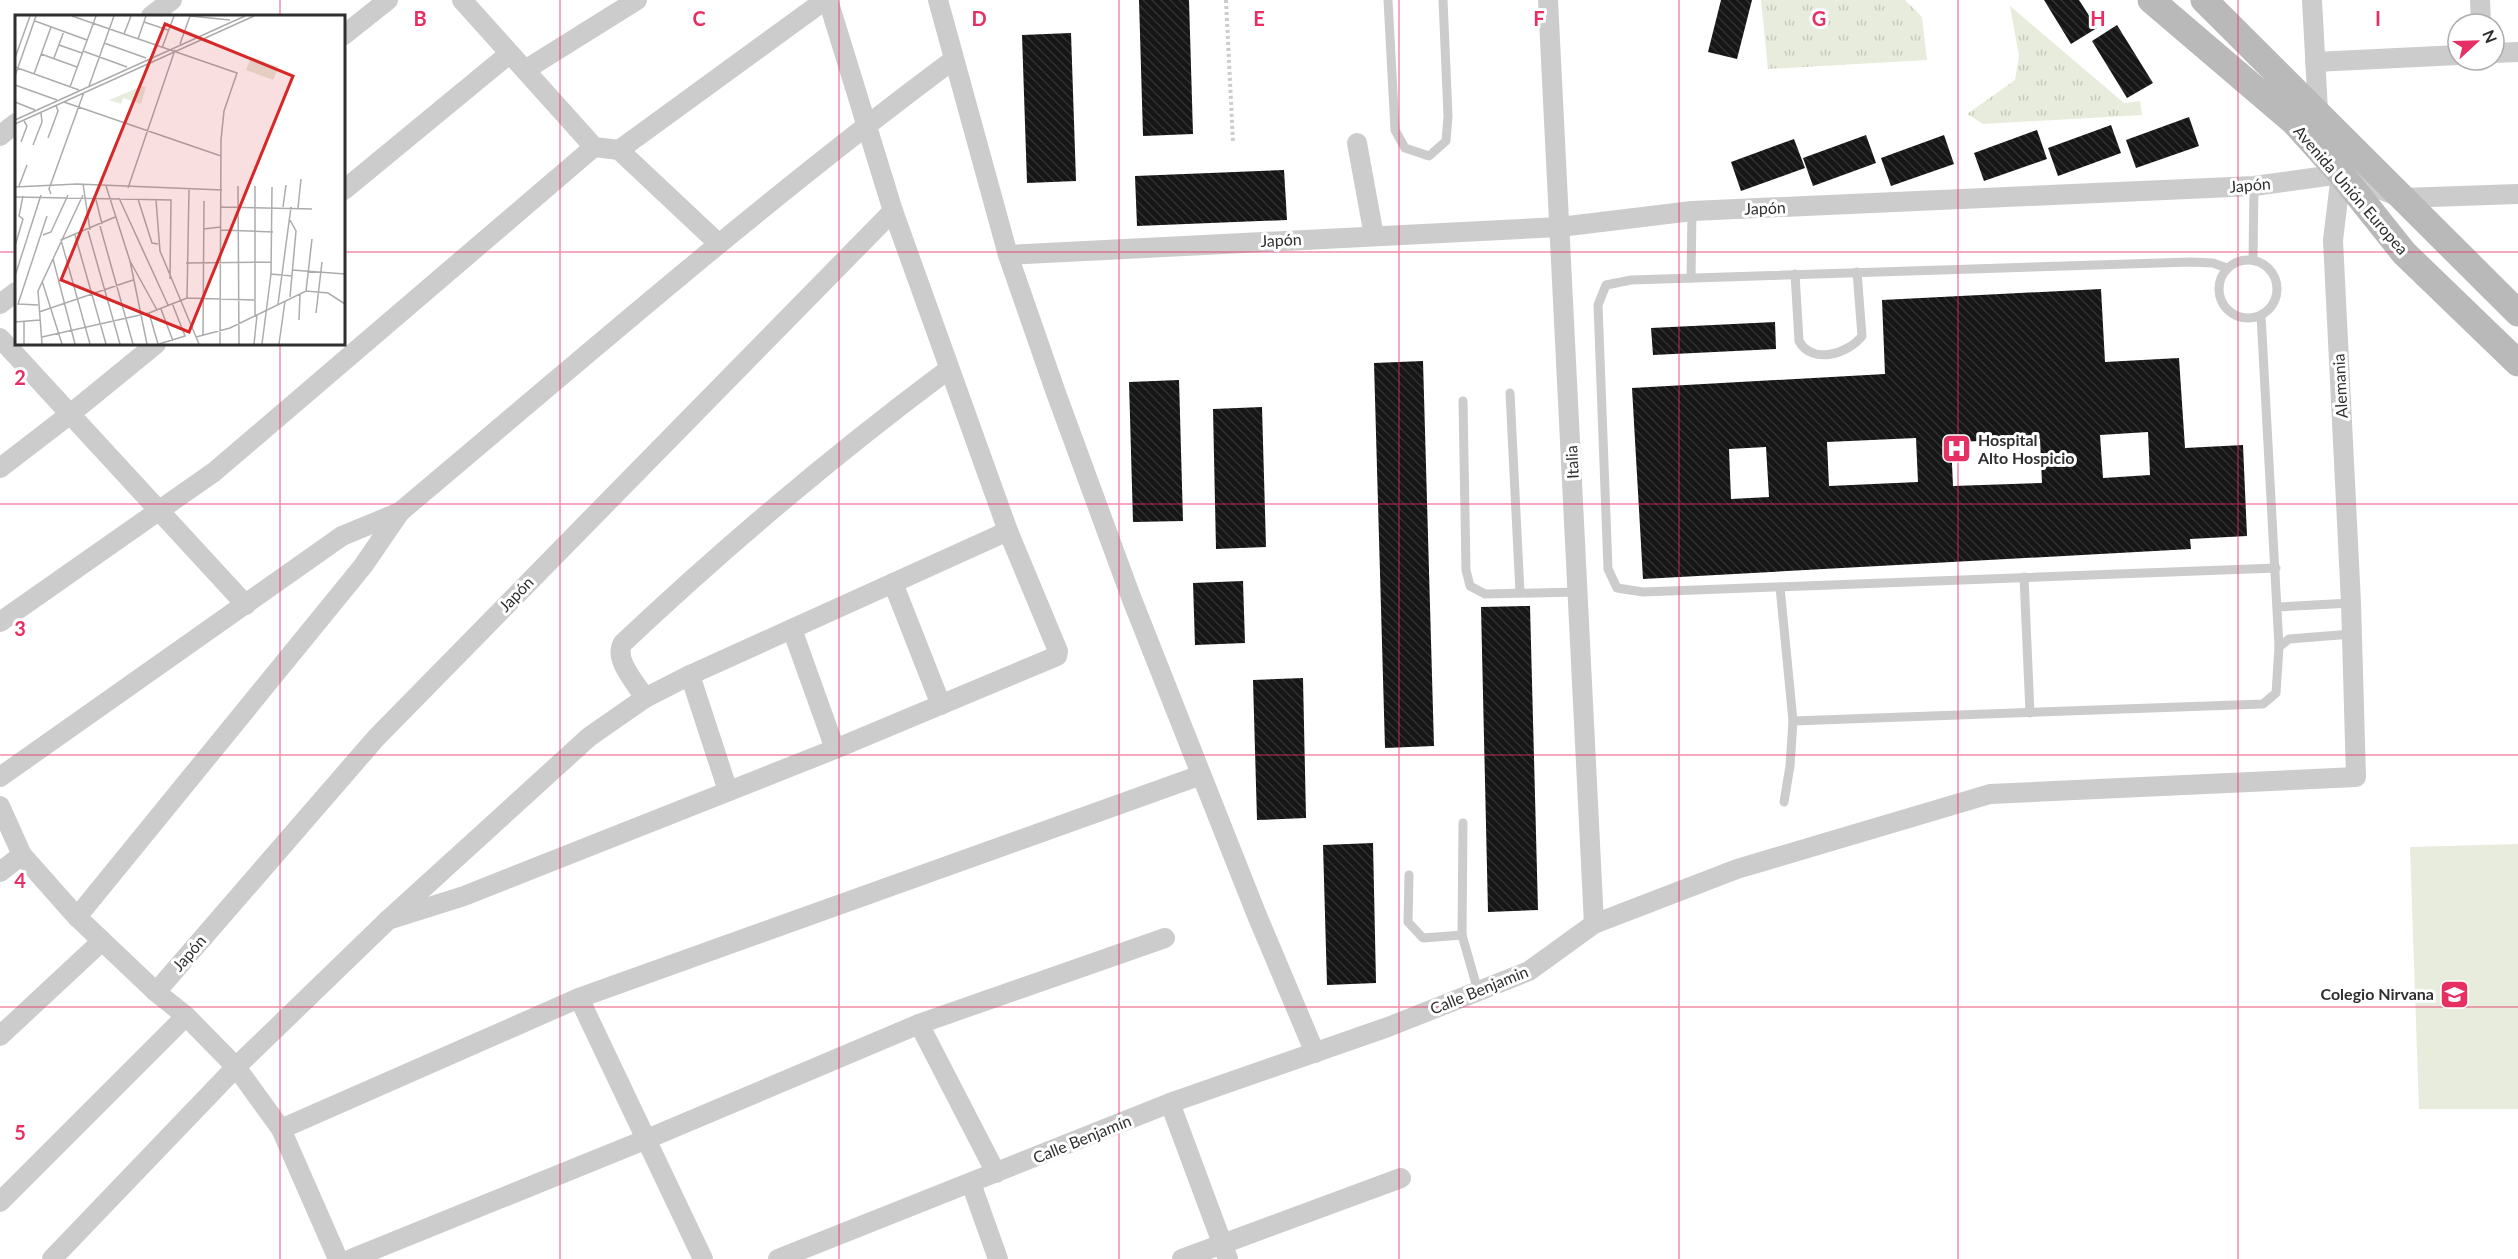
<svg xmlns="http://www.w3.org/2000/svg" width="2518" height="1259" font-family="Lato,sans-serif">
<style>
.grass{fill:url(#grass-tufts)}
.pitch{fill:#e8ecdc}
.building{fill:url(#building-back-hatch);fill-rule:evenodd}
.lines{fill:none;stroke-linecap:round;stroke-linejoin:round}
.path{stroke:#ccc;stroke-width:4;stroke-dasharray:3 3;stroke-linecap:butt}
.lane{stroke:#ccc;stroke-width:9}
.street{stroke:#ccc;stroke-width:20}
.secondary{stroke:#b9b9b9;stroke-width:27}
.grid{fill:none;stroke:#e63064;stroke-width:1.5;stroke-opacity:0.55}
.labels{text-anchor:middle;stroke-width:6;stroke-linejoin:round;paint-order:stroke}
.street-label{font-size:16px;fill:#2f2f2f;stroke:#fff}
.poi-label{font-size:16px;font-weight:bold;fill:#2f2f2f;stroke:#fff;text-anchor:start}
.inset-road{fill:none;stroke:#acacac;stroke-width:1.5}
.view{fill:#d62828;fill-opacity:0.15;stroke:#d62828;stroke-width:3}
.inset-edge{fill:none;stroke:#2f2f2f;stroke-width:3}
.grid-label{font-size:20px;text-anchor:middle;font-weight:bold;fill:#e63064;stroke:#fff;stroke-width:6;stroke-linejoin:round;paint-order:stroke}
</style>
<defs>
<pattern id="grass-tufts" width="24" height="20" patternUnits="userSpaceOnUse" patternTransform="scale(1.5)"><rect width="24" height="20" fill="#e8ecdc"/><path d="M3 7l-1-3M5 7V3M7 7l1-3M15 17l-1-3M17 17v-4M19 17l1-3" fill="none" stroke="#c7cbbd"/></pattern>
<pattern id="building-back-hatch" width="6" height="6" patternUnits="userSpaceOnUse" patternTransform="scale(1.5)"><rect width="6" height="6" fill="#161616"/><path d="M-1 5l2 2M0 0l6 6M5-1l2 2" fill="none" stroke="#303030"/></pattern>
</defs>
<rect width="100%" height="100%" fill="#fff"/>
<!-- grass -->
<g class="grass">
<polygon points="1761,0 1905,0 1922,17 1927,60 1768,69"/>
<polygon points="2010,6 2124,103 2140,101 2142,115 1983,124 1967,114 2015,80 2019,56"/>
</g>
<!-- pitch -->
<polygon class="pitch" points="2518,844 2518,1109 2419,1109 2410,847"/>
<!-- building -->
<g class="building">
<polygon points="1139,0 1189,0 1193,134 1143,136"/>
<polygon points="1721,0 1752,0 1737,59 1708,52"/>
<polygon points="2044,0 2079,0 2097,28 2071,44"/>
<polygon points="2117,25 2153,83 2127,98 2092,41"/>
<polygon points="1071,33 1076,181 1027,183 1022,35"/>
<polygon points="2189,117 2199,146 2136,168 2126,140"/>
<polygon points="2111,125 2121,153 2058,176 2048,148"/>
<polygon points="2037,130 2047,159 1984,181 1974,153"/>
<polygon points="1866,135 1876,163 1813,186 1803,158"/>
<polygon points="1944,135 1954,164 1891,186 1881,158"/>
<polygon points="1794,139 1805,168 1741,191 1731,162"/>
<polygon points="1284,170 1287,220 1137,226 1135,176"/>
<path d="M 2101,289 L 2105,362 L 2179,358 L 2185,448 L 2243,445 L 2247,536 L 2190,539 L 2191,549 L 1643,579 L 1632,388 L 1885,374 L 1882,300 ZM 2148,432 L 2150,475 L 2103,478 L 2100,435 ZM 1916,438 L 1918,482 L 1829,486 L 1827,442 ZM 2040,439 L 2042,483 L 1953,486 L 1951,442 ZM 1766,447 L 1769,497 L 1731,499 L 1729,449 Z"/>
<polygon points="1775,322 1776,349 1653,355 1651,328"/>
<polygon points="1423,361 1434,746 1385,748 1374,363"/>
<polygon points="1179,380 1183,521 1133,522 1129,382"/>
<polygon points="1262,407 1266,547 1216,549 1213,409"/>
<polygon points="1243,581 1245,643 1195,645 1193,583"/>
<polygon points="1530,606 1538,910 1488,912 1481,607"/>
<polygon points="1303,678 1306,818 1257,820 1253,680"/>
<polygon points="1373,843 1376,983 1327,985 1323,845"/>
</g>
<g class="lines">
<!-- path -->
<polyline class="path" points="1226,0 1233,142"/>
<!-- lane -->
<g class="lane">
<polyline points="1388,0 1395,130 1405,148 1429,156 1446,141 1448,116 1443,0"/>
<circle cx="2248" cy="289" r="29"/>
<polyline points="2253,260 2254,186"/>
<polyline points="2227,268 2213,263 2191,262 1631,280 1606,285 1598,305 1608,569 1617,588 1643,592 2276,568"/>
<path d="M 1795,274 L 1799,341 C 1812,365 1848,354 1862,336 L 1857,272"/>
<polyline points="1691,278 1692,211"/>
<polyline points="2261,315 2279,647"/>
<polyline points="1510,393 1520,593"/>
<polyline points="1463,401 1466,570 1470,586 1485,594 1578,592"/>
<polyline points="2024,577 2030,713"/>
<polyline points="1780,587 1793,721 1790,766 1784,802"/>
<polyline points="2278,607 2351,603"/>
<polyline points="1793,721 2263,704 2276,693 2279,647 2289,639 2352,634"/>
<polyline points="1463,823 1462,935 1478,991"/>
<polyline points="1409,875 1408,922 1423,938 1462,935"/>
</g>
<!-- street -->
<g class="street">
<polyline points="462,0 594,147 619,150 719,244"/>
<polyline points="938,0 1008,255 1056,393 1131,597 1256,913 1315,1053"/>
<polyline points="1548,0 1594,924"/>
<polyline points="2312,0 2318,111 2321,119"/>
<polyline points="2480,0 2481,24"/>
<polyline points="151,16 172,0"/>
<polyline points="344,35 388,0"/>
<polyline points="2494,53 2518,52"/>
<polyline points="2315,62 2458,55"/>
<polyline points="525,70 637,0"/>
<polyline points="0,136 16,123"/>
<polyline points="1357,143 1374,236"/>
<polyline points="619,150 825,0"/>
<polyline points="344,190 509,54"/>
<polyline points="1008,255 1560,227 1692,211 2254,186 2341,174 2402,198 2518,194"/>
<polyline points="0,304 16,292"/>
<polyline points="0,338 246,605"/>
<polyline points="0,468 69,415 156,344"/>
<polyline points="893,583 941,705"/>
<polyline points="0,622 214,472 594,147"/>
<polyline points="792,629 835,749"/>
<polyline points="690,675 728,791"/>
<path d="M 645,698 C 636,683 613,659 623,643 C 727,545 835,454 949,369"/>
<path d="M 0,777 L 342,536 L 400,512 C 582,359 762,202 953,60"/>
<polyline points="0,806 22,855 77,917 156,992 186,1016 236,1067 281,1129 338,1259"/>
<polyline points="0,872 22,855"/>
<polyline points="77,917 363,566 400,512"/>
<polyline points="388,920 464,896 835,749 1057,656 1058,651 1008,531 893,211 828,0"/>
<polyline points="156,992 376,738 893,211"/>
<polyline points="579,998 703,1259"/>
<polyline points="919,1024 996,1173"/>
<polyline points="0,1036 102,941"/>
<polyline points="1170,1103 1228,1259"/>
<polyline points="281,1129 579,998 1201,775"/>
<polyline points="971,1183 998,1259"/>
<polyline points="0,1202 186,1016"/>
<polyline points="52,1259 236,1067 388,920 589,737 645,698 690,675 1008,531"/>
<polyline points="351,1259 647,1139 919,1024 1165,938"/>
<polyline points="778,1259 1170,1103 1388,1027 1529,971 1594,924 1737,869 1990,794 2356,777 2351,603 2333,240 2341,174 2340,169"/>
<polyline points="1182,1259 1401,1178"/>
</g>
<!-- secondary -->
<g class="secondary">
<polyline points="2151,0 2294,122 2341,174 2404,253 2518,363"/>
<polyline points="2204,0 2518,313"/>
</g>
</g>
<!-- grid -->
<path class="grid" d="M 280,0 L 280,16M 560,0 L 560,1259M 839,0 L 839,1259M 1119,0 L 1119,1259M 1399,0 L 1399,1259M 1679,0 L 1679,1259M 1958,0 L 1958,1259M 2238,0 L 2238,1259M 0,252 L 16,252M 344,252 L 2518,252M 280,344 L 280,1259M 0,504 L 2518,504M 0,755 L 2518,755M 0,1007 L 2518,1007"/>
<!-- icons -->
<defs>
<symbol id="hospital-square" viewBox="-11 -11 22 22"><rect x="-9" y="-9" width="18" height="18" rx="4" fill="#e63064" stroke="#fff"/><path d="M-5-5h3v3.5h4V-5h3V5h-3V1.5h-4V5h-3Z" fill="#fff"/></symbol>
<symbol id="school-square" viewBox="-11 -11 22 22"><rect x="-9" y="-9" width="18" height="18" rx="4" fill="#e63064" stroke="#fff"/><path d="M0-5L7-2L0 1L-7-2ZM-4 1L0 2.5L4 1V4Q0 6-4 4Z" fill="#fff"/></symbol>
</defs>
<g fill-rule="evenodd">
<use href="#hospital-square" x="1940" y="432" width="33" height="33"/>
<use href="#school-square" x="2438" y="978" width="33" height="33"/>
</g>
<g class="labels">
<!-- street labels -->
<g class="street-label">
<text transform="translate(2250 185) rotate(-5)" y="6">Japón</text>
<text transform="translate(2351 190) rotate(49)" y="6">Avenida Unión Europea</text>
<text transform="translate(1765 208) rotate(-2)" y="6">Japón</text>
<text transform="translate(1281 240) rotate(-3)" y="6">Japón</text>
<text transform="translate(2340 386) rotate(-93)" y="6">Alemania</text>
<text transform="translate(1572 462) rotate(-93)" y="6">Italia</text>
<text transform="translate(516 594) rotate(-46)" y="6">Japón</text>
<text transform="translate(189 953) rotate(-49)" y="6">Japón</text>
<text transform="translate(1479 990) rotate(-22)" y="6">Calle Benjamin</text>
<text transform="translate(1082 1139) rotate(-22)" y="6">Calle Benjamín</text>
</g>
<!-- poi labels -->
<g class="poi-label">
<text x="1978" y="446">Hospital<tspan x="1978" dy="18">Alto Hospicio</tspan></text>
<text x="2434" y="1000" text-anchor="end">Colegio Nirvana</text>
</g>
</g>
<!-- overview -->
<g transform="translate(15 15)">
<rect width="330" height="330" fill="#fff"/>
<path d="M 127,71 L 131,72 L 126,89 L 108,83 L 106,89 L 94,85 Z" fill="#e8ecdc"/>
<path d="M 236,42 L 264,52 L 258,65 L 231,55 Z" fill="#e8ecdc"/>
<path class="inset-road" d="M 57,1 L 222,58 L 209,96 L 206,125 L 205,329M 175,1 L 215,5M 20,6 L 72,25M 129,7 L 153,15M 109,19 L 116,1M 123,24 L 131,1M 89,28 L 131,43M 165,29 L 175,1M 44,30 L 67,38M 147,33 L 159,1M 68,36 L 112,52M 26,39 L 62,52M 0,43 L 15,1M 39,43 L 49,16M 0,52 L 64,75M 19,59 L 36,12M 0,61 L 21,1M 0,70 L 42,85M 74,71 L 99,1M 55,72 L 81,1M 0,87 L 20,95M 49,87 L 206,141M 0,105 L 230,1M 0,109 L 239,1M 33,123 L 43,96 L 41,90M 6,127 L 12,111 L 9,106M 18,130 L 27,107 L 26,98M 68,169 L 75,215M 4,171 L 12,150M 91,171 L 115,246 L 132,329M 223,171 L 224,329M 240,171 L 240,300M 0,172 L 62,169 L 207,175M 113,173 L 160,35M 36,179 L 34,174 L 69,77M 80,181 L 87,209M 0,182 L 156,185 L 155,264M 104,183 L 153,290M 123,184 L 137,228 L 143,229M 141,185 L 145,236 L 184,329M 206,192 L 297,194M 268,192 L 271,170M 283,193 L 286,164M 275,205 L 281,216 L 275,282M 85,211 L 118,329M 188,214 L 206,212M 206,215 L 258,217M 73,216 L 105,329M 28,220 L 36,217 L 53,180M 60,220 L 91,329M 0,231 L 8,204 L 4,201 L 8,181M 38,244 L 60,329M 115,246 L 142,295M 171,248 L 256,247M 277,255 L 330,259M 256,259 L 277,261M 0,261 L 26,180M 27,266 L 47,329M 291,276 L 297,224M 172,283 L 174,175M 263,289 L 276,192M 23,290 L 3,289 L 32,201M 146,294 L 158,326M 24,297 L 118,265M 134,298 L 143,329M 301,298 L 307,247M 284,305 L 285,279M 9,306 L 9,329M 0,307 L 25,305M 188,321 L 189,186M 27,322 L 134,298 L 172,283 L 239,285M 181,322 L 215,313 L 291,276 L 313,278 L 330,289M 27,329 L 23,276 L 68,180M 75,329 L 46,225 L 100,202M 144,329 L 170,321 L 157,288M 239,329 L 242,300M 247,329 L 256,259 L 257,172M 264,329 L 270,286"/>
<path class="view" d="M 150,9 L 278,61 L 174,317 L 46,265 Z"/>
<rect width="330" height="330" class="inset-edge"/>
</g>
<g class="grid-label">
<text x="420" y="26">B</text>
<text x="699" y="26">C</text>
<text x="979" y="26">D</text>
<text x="1259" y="26">E</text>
<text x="1539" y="26">F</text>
<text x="1819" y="26">G</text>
<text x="2098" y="26">H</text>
<text x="2378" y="26">I</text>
<text x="20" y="385">2</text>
<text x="20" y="636">3</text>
<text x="20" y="888">4</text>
<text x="20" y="1140">5</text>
</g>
<!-- north arrow -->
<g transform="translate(2476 42) rotate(68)"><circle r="28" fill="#ffffff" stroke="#acacac" stroke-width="1.5"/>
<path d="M0-4.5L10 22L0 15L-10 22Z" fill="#e63064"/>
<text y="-9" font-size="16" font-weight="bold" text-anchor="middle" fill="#2f2f2f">N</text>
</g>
</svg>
